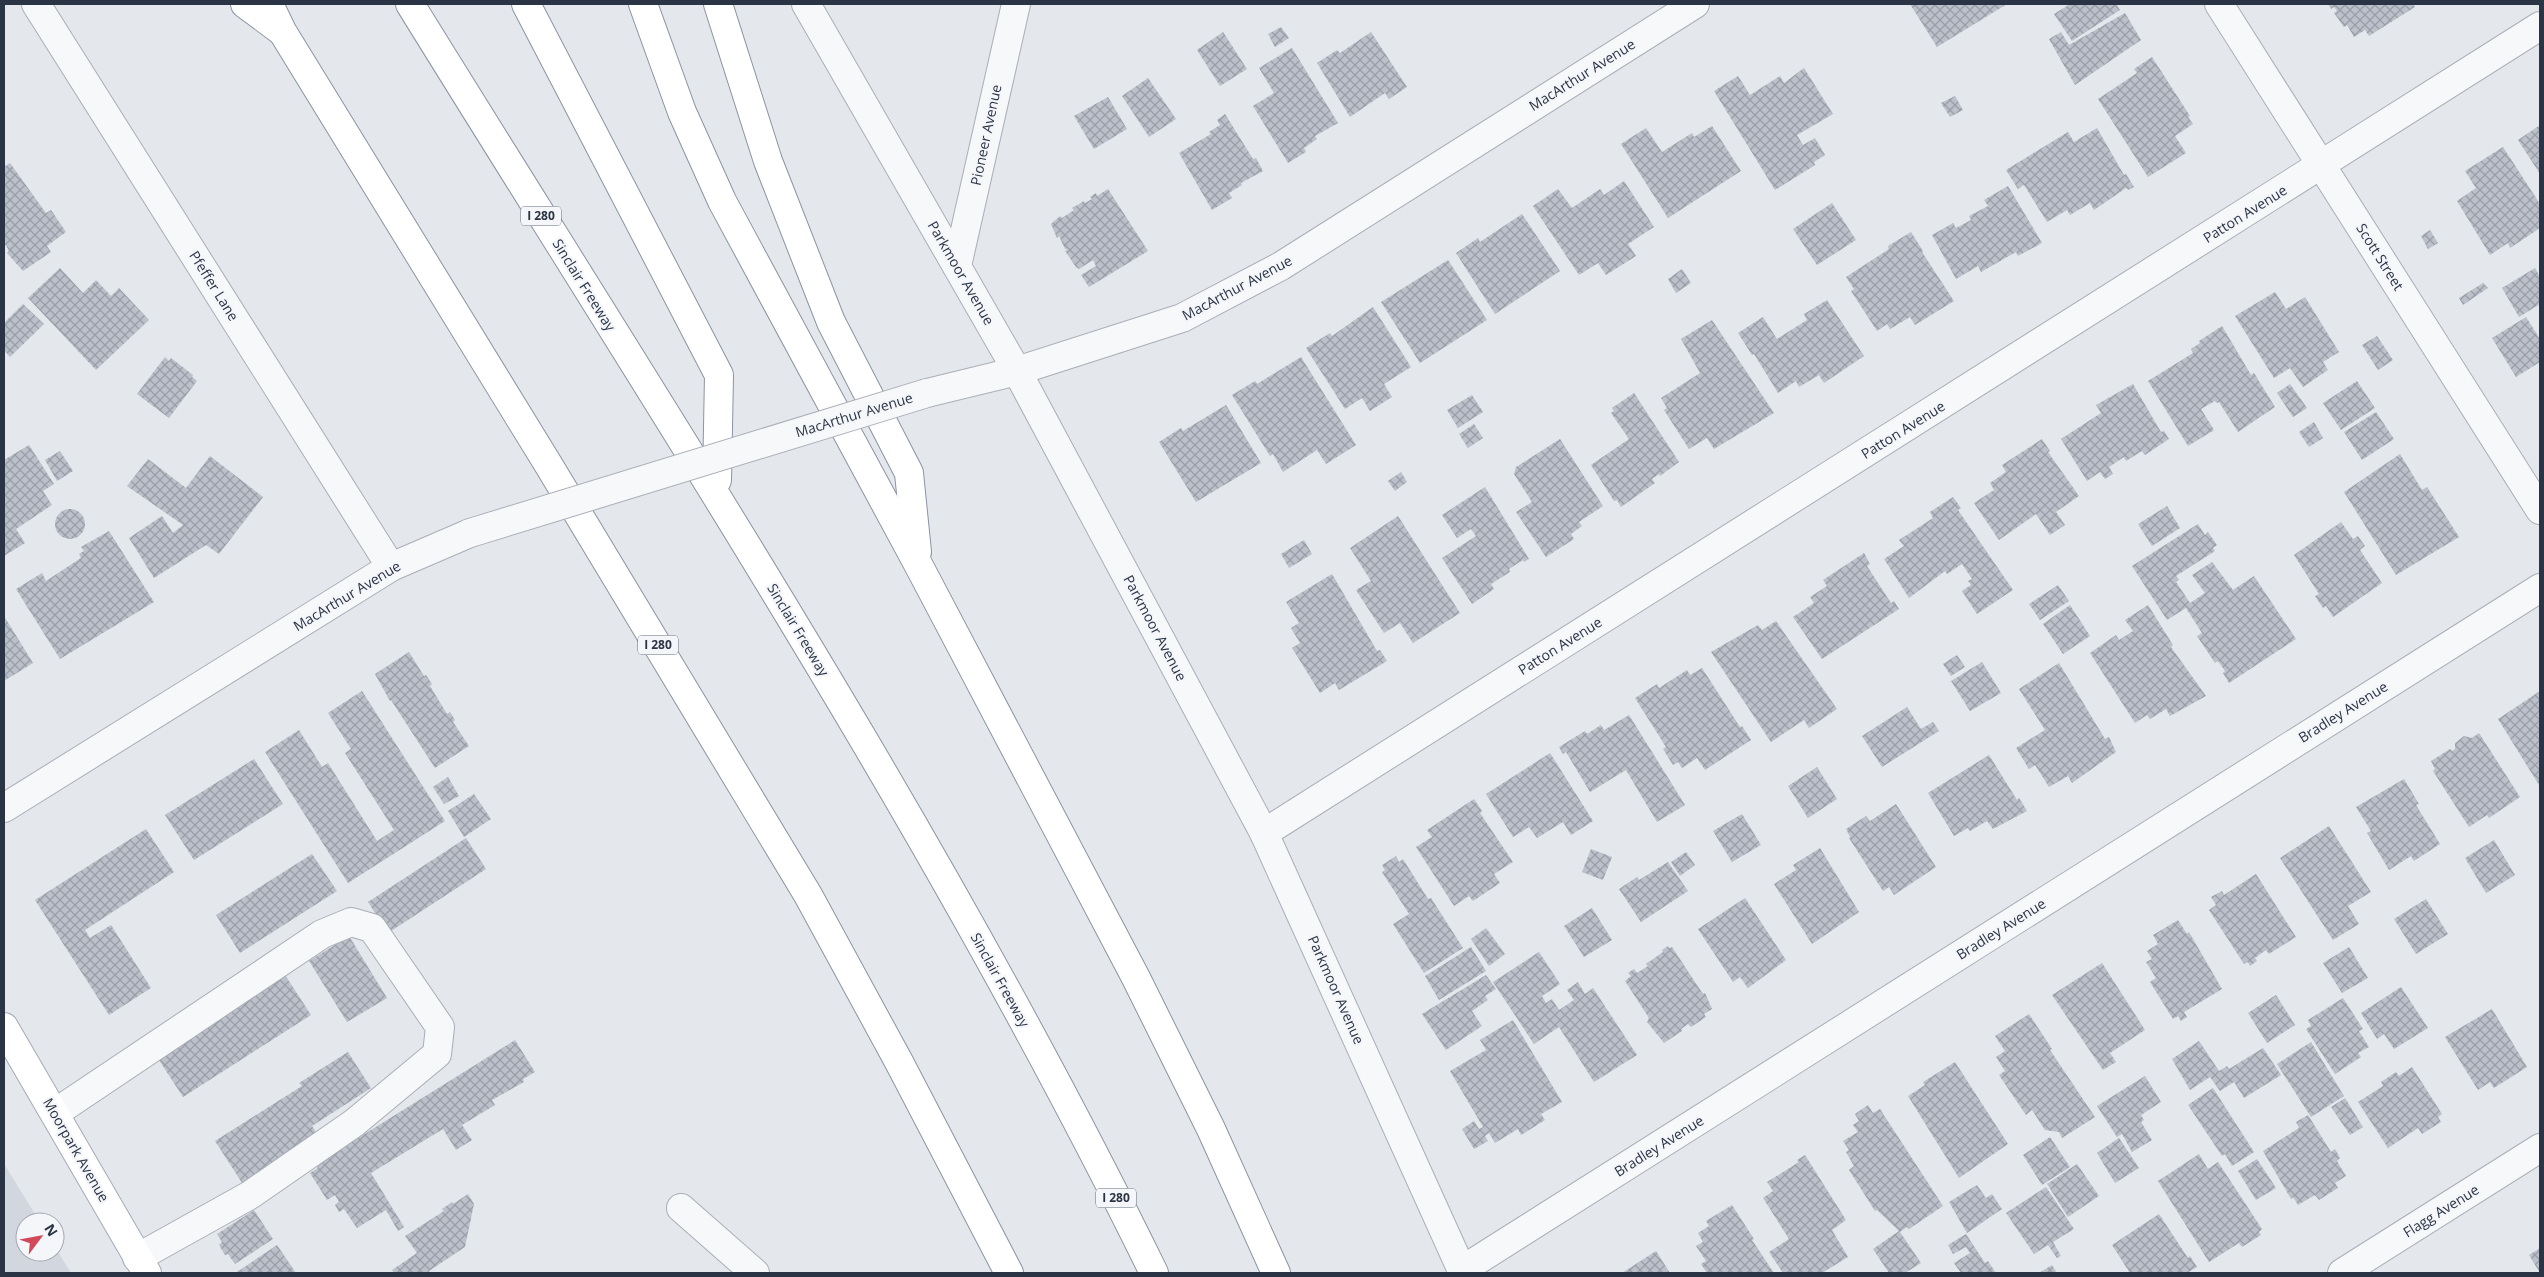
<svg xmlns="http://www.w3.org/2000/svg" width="2544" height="1277" font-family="'Open Sans',sans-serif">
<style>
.built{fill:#d2d6de}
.building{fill:url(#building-cross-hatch)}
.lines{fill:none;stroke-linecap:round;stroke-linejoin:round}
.minor-casing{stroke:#a9aeb7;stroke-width:30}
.major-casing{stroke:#a3abb8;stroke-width:30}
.highway-casing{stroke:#8b94a3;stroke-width:30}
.minor{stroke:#f7f8fa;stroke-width:28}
.major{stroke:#fff;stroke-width:28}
.highway{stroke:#fff;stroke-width:28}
.minor-bridge-casing{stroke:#a9aeb7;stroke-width:30;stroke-linecap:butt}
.minor-bridge{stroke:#f7f8fa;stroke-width:28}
.labels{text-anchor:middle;stroke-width:4.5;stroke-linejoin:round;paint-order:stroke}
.shield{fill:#f4f6f9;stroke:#676e7b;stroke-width:1}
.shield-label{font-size:12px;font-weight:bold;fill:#2b3445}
.street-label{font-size:14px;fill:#2b3445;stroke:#f4f6f9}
</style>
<defs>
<pattern id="building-cross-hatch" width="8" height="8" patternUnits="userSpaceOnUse" patternTransform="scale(1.25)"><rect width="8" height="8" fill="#bbc0ca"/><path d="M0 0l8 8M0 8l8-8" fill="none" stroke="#989da6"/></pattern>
</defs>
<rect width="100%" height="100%" fill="#e4e7ec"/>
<!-- built -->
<polygon class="built" points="4,1164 40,1222 25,1222 25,1252 55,1252 55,1247 71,1273 4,1273"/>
<!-- building -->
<g class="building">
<polygon points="1910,4 2007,4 1937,47"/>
<polygon points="2070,4 2116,4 2120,10 2072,41 2054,14"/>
<polygon points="2328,4 2413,4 2415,7 2369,36 2365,30 2354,37 2347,25 2344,27 2334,13 2337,11 2334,7 2331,9"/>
<polygon points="2125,13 2141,40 2075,85 2049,39 2061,32 2069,45"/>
<polygon points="1281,27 1289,38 1275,47 1268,34"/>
<polygon points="1223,32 1247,69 1220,86 1197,50"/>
<polygon points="1371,32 1407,87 1389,99 1385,93 1350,117 1317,63 1337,50 1340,53"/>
<polygon points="1292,48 1338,123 1315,136 1317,139 1304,148 1306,152 1288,163 1253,106 1274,93 1259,68"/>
<polygon points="2152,57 2190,116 2188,117 2193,124 2175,136 2186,153 2148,177 2098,99 2137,73 2134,69"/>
<polygon points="1804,68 1833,114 1797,135 1803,145 1815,138 1825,155 1814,162 1815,165 1775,190 1714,91 1738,76 1750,95 1780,76 1784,83"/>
<polygon points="1148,78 1176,119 1149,137 1122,96"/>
<polygon points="1955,96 1963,110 1950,117 1941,103"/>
<polygon points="1108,97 1127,129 1094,149 1074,116"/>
<polygon points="1225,114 1253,159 1256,158 1263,171 1241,183 1242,185 1229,193 1232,198 1212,210 1179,153 1211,134 1209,132 1220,125 1217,120"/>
<polygon points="2540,125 2540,174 2518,140"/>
<polygon points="1712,126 1741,171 1668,218 1621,144 1646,128 1662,152 1692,133 1694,137"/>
<polygon points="2097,128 2124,175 2126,174 2134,187 2128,190 2126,188 2094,210 2090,203 2070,215 2067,210 2047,222 2024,185 2018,189 2006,170 2068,132 2074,142"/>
<polygon points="2503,147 2540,204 2540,228 2510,248 2508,243 2490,255 2457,201 2476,188 2465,171"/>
<polygon points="10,163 46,213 51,210 66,232 47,246 51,252 23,271 7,253 9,251 6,245 4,246 4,167"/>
<polygon points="1624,181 1654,227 1628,244 1636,256 1606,275 1598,263 1579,275 1533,206 1558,189 1572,208 1600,189 1604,195"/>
<polygon points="2008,186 2042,243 2018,256 2016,252 1981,272 1978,266 1956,279 1932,235 1953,223 1956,228 1971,220 1969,216 1988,206 1984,200"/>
<polygon points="1108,189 1148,251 1089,287 1081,275 1096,266 1093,260 1079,269 1076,267 1065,251 1068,249 1065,249 1059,236 1057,238 1051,224 1060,216 1062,218 1074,210 1072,208 1084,201 1085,203 1092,199 1090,197 1096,193 1097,196"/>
<polygon points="1832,203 1856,240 1817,265 1793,229"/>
<polygon points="1522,214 1560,271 1495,314 1456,253 1478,238 1480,242"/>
<polygon points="2430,230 2438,243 2428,249 2421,236"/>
<polygon points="1911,232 1923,251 1922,252 1954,301 1915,325 1910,317 1890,329 1887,324 1877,331 1851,291 1854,289 1846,277 1889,249 1888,246"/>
<polygon points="1448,260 1487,320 1420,363 1381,302"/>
<polygon points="60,268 83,293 96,280 111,296 119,288 149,320 96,370 28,298"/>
<polygon points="2535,268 2540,277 2540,304 2519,317 2502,288"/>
<polygon points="1682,269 1691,283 1676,293 1668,279"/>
<polygon points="2483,283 2488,288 2463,305 2459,298"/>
<polygon points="2275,292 2286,309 2305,297 2339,352 2323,362 2328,370 2303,387 2290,368 2274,378 2235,316"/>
<polygon points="1827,300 1864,356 1824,383 1819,375 1799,387 1796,381 1778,393 1754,354 1752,355 1738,333 1763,317 1777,339 1807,320 1804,314"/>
<polygon points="23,304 44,324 10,357 4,350 4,323"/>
<polygon points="1373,307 1411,367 1384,384 1392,397 1370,411 1362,398 1345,409 1306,348 1330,333 1332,336"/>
<polygon points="2526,317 2540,339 2540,362 2516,377 2492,338"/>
<polygon points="1712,320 1774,413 1714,449 1707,438 1689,449 1664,410 1667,408 1661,398 1700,373 1681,339"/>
<polygon points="2222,326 2251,375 2254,373 2275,407 2238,432 2219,402 2217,403 2215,401 2201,409 2214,430 2188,446 2148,381 2193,353 2191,349 2200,343 2199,341"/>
<polygon points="2377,336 2393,360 2378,370 2362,345"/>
<polygon points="165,357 169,361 171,358 193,375 192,377 197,381 169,418 137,394"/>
<polygon points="1301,357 1356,445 1326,464 1317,450 1283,472 1273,454 1270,456 1232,395 1255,381 1257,384"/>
<polygon points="2357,381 2375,408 2341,430 2323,403"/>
<polygon points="2133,384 2161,432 2164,431 2169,439 2145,455 2142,451 2126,461 2124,457 2109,467 2113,474 2105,479 2100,472 2087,481 2061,439 2101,413 2096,405"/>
<polygon points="2290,384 2307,408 2293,417 2277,393"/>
<polygon points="1634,393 1679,462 1660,476 1659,474 1652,479 1655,483 1621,507 1617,500 1614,501 1591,465 1629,439 1611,413 1614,411 1612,408"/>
<polygon points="1472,395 1483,412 1458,428 1447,410"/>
<polygon points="1226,405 1261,463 1196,502 1159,442 1181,428 1183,431"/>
<polygon points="2376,412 2394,439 2362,460 2344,432"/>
<polygon points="2314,422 2323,438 2309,447 2299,432"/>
<polygon points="1474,424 1483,438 1468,448 1459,434"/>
<polygon points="1560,439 1603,506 1579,522 1582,526 1571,534 1574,539 1546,557 1516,512 1532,502 1514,474 1516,467"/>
<polygon points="2042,439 2050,451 2048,452 2079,496 2056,512 2065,525 2050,535 2036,514 1999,540 1974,503 1994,490 1990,483 2006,472 2002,465"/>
<polygon points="29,445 54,484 43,491 52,505 16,529 25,543 4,556 4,460"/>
<polygon points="60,451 73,471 57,481 45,460"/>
<polygon points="2400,454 2422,490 2427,487 2459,537 2396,575 2344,492"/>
<polygon points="210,456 263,497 219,554 206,545 154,578 129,538 162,516 173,533 183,525 127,486 148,459 186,488"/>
<polygon points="1401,472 1407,482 1395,491 1388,481"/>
<polygon points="1485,487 1529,559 1524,562 1523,560 1509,569 1510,572 1491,584 1494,589 1472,604 1442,558 1476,536 1471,529 1457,538 1442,515"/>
<polygon points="1953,497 1961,508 1958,510 2013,590 1977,614 1962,591 1971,585 1968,581 1972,579 1962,564 1947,574 1945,571 1909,598 1884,559 1904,546 1899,540 1933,518 1930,512"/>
<polygon points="2167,506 2180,528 2152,546 2138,524"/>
<circle cx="70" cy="524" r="15"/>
<polygon points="1398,516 1460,613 1413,643 1400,623 1384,633 1356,590 1371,581 1350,548"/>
<polygon points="2341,522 2353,539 2358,536 2365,546 2360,550 2382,583 2333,617 2326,606 2323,608 2315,596 2319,594 2294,555"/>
<polygon points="2198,524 2205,535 2208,532 2217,545 2213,548 2215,551 2176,576 2179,580 2176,582 2190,603 2205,593 2192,575 2212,562 2233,590 2254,576 2296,639 2229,683 2223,673 2225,671 2218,661 2215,663 2197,636 2202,633 2186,608 2167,620 2132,566"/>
<polygon points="109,531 154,602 60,659 16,589 42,573 46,581 81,558 79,554 84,551 81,547"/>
<polygon points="1304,540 1312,554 1289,568 1281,554"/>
<polygon points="1864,553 1870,564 1867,566 1891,603 1894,601 1899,609 1822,659 1793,617 1814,603 1810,597 1827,586 1823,580"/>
<polygon points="1332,574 1377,651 1380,650 1387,661 1339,690 1335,683 1320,693 1292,648 1300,643 1291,628 1299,623 1286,602"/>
<polygon points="2058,585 2069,601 2040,620 2029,604"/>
<polygon points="2070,605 2090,636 2063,654 2043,624"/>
<polygon points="2148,605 2173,645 2171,647 2206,696 2170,716 2166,709 2150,719 2147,715 2135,723 2090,653 2116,635 2119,640 2133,631 2125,620"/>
<polygon points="4,616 33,663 4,681"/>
<polygon points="1776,621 1837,709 1809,728 1804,720 1771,742 1711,652 1758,625 1762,630"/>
<polygon points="409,652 424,676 426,675 432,684 430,686 447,714 450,712 455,720 453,722 469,746 435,768 391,700 390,701 375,674"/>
<polygon points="1957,655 1965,667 1951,676 1943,664"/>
<polygon points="1982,662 2001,693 1970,711 1951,681"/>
<polygon points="2059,663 2105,739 2109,737 2116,752 2072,783 2068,776 2049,787 2035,765 2029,769 2016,748 2045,730 2019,689"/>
<polygon points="1702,668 1740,727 1742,726 1751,740 1705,770 1697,758 1682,768 1678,762 1673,765 1663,749 1666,747 1635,698 1657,684 1659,688 1687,670 1690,675"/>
<polygon points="362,691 445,821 348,883 265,752 299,730 322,767 328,763 377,841 394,830 345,753 351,749 328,713"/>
<polygon points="2540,691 2540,784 2539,785 2498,719"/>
<polygon points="1907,707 1921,729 1933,722 1939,731 1882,767 1862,736"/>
<polygon points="1629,715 1685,805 1657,822 1626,770 1590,792 1566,752 1563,754 1559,747 1585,731 1587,734 1601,725 1604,730"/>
<polygon points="2479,733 2520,797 2489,818 2487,815 2469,827 2433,771 2435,769 2431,761 2450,749 2452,751 2455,749 2455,743 2464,736 2472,738"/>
<polygon points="1550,753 1593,821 1571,835 1563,822 1537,838 1529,827 1513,837 1486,794"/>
<polygon points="1989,755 2017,800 2019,798 2027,811 1993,829 1987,821 1970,831 1968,828 1954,836 1928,793"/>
<polygon points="254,759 283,804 194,860 165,815"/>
<polygon points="1817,767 1837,799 1808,818 1788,786"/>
<polygon points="448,777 459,796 444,804 433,787"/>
<polygon points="2404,779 2419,804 2416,805 2440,844 2414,861 2411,856 2389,870 2367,833 2371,831 2356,807"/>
<polygon points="474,794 491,819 464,837 448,811"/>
<polygon points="1474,799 1482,811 1480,813 1513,862 1494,874 1500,883 1473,901 1469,896 1454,906 1416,847 1432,837 1427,830"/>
<polygon points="1896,804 1936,867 1894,895 1889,887 1883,891 1849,838 1850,837 1846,829 1866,816 1870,821"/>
<polygon points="1742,814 1761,845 1732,862 1713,831"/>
<polygon points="2329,826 2371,892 2348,906 2359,924 2333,940 2280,858"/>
<polygon points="146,829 174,872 85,930 90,938 111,925 151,988 109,1015 35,900"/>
<polygon points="466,838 486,869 388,933 368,902"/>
<polygon points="2494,840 2515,875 2486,893 2465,858"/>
<polygon points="1820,848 1859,912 1812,944 1774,884 1796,870 1793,865"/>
<polygon points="1591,849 1612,857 1603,880 1582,872"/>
<polygon points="1686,852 1695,865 1680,876 1671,862"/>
<polygon points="312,854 337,891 240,953 216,915"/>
<polygon points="1396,856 1399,862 1403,859 1428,899 1431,898 1463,948 1424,973 1393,924 1409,914 1382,872 1385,870 1382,865"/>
<polygon points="1668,862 1688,891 1641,922 1619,889 1637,877 1639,880"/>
<polygon points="2256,874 2296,937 2269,954 2266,950 2255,958 2257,961 2250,966 2248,962 2244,964 2209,910 2216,905 2211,897 2222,891 2224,895"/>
<polygon points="1745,898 1786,960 1748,988 1740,977 1733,982 1698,929"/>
<polygon points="2426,899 2448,934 2416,954 2394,919"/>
<polygon points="1592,908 1612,940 1584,957 1564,926"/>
<polygon points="2178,920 2187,934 2189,932 2222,989 2184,1012 2187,1017 2181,1021 2178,1016 2173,1019 2150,982 2156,978 2146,962 2152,959 2147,951 2158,944 2153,935"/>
<polygon points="1486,928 1505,954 1489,966 1471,939"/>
<polygon points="349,936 387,998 347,1022 309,961"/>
<polygon points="1668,946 1669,948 1672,947 1703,994 1705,993 1712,1009 1704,1014 1706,1017 1691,1027 1688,1024 1681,1029 1682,1031 1664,1043 1647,1022 1649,1018 1625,981 1631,976 1628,973 1634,969 1637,973 1648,966 1646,964 1663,952 1662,950"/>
<polygon points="1471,947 1486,971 1439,1000 1425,976"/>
<polygon points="2349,947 2368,978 2342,993 2323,963"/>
<polygon points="1539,952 1560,984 1542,996 1546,1003 1552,999 1559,1010 1574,1000 1567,990 1578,982 1585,994 1593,988 1637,1055 1594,1082 1559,1027 1534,1044 1493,982"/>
<polygon points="2102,963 2145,1030 2110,1053 2116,1062 2103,1070 2052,995"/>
<polygon points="285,975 311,1015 183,1097 157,1057"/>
<polygon points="1486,975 1496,989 1485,996 1488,1000 1472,1011 1482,1026 1446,1050 1422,1014"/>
<polygon points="2401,987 2428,1028 2394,1049 2384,1034 2377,1039 2361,1013"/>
<polygon points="2276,995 2295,1025 2267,1043 2248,1013"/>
<polygon points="2343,998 2363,1029 2359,1031 2369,1047 2358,1053 2361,1057 2335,1074 2306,1029 2311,1026 2308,1020"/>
<polygon points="2492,1009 2527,1067 2494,1088 2490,1082 2478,1090 2445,1037"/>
<polygon points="2029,1014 2052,1049 2050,1050 2095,1117 2062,1138 2059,1132 2045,1130 2032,1110 2026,1115 1999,1075 2005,1071 1996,1057 2005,1051 1995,1036"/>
<polygon points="1513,1020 1562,1102 1541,1114 1545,1120 1521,1135 1518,1129 1495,1143 1489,1133 1485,1136 1488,1141 1474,1149 1462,1129 1474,1121 1479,1129 1483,1127 1450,1071 1486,1050 1480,1040"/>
<polygon points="515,1040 535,1072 523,1079 524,1082 492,1100 495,1105 462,1125 472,1140 456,1150 443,1129 371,1173 404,1227 398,1231 386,1210 357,1228 344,1209 339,1212 335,1205 339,1202 335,1195 327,1200 310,1173 318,1168 315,1165"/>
<polygon points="2199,1041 2219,1071 2227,1066 2229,1069 2263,1048 2281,1075 2244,1098 2234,1082 2220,1091 2210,1077 2190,1090 2172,1059"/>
<polygon points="2311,1042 2344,1096 2311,1117 2277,1064"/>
<polygon points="348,1052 371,1088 312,1126 321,1140 246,1189 215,1141 302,1086 299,1083"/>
<polygon points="1955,1062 2008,1144 1959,1178 1908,1096 1925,1085 1923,1082"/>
<polygon points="2412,1067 2442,1114 2438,1117 2441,1122 2422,1134 2418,1128 2388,1148 2358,1102 2383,1086 2381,1082 2396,1072 2399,1076"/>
<polygon points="2145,1076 2161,1102 2141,1115 2144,1120 2141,1122 2152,1140 2132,1152 2122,1134 2117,1137 2097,1106"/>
<polygon points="2213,1088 2254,1152 2232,1166 2225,1154 2222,1156 2188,1105"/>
<polygon points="2345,1098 2363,1127 2350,1135 2331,1107"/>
<polygon points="1868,1105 1873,1113 1880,1109 1943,1206 1909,1229 1907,1227 1900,1232 1921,1263 1905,1273 1889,1273 1873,1249 1899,1231 1877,1210 1875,1211 1849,1170 1854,1166 1846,1152 1849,1150 1843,1141 1858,1132 1853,1125 1859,1121 1855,1114"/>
<polygon points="2308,1115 2331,1152 2335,1149 2340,1158 2337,1161 2346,1176 2335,1183 2338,1188 2319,1200 2315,1195 2298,1205 2293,1197 2291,1199 2263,1151 2299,1128 2296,1122"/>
<polygon points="2050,1137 2070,1167 2042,1185 2023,1155"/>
<polygon points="2119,1138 2139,1168 2115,1183 2097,1153"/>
<polygon points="2199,1154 2208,1169 2218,1162 2262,1229 2259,1232 2261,1235 2242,1247 2239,1243 2209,1262 2158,1181"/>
<polygon points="1805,1155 1846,1220 1832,1230 1848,1257 1822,1273 1783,1273 1769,1252 1789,1239 1763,1198 1773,1191 1767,1182 1799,1162 1797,1160"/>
<polygon points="2257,1159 2276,1188 2256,1200 2238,1171"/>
<polygon points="2077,1164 2099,1196 2068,1217 2047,1184"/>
<polygon points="1977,1185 1986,1198 1992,1194 2002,1209 1967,1233 1949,1202"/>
<polygon points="2046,1187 2074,1229 2053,1242 2061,1256 2057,1258 2048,1245 2034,1254 2006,1213"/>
<polygon points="468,1194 474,1204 465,1247 429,1271 430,1273 394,1273 392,1270 417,1253 405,1236 444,1211 442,1209 452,1202 453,1204"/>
<polygon points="1732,1205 1754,1239 1752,1240 1774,1273 1707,1273 1701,1264 1706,1261 1696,1246 1703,1242 1698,1233 1709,1226 1706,1221"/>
<polygon points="254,1210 273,1239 235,1264 228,1254 225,1255 219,1245 222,1242 217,1234"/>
<polygon points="2159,1214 2188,1258 2190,1256 2197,1267 2187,1273 2130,1273 2112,1245"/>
<polygon points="1966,1234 1985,1263 1988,1261 1996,1273 1961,1273 1954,1263 1970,1253 1966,1247 1953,1254 1948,1245"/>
<polygon points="277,1245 296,1273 238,1273 237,1272"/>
<polygon points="2540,1248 2540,1273 2529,1255"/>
<polygon points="1656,1251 1670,1273 1622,1273"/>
<polygon points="2052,1265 2057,1273 2039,1273"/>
</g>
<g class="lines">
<defs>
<g id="minor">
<polyline points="36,4 391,567"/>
<polyline points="806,4 1017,371 1264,833 1463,1273"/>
<polyline points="2219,4 2540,510"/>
<polyline points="957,266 1016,4"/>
<polyline points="927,393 1017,371 1182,318 1281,266 1695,4"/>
<polyline points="4,808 391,567 470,533"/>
<polyline points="1264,833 2540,26"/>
<polyline points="55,1113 322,934 351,922 372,928 440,1027 437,1054 354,1123 250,1195 137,1258"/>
<polyline points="681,1208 755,1273"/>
<polyline points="1462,1270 2540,588"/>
<polyline points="2342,1273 2540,1148"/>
</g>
<polyline id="major" points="4,1027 147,1273"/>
<g id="highway">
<polyline points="245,4 280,30"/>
<polyline points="269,4 282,31 548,464 808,895 899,1062 1009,1273"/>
<path d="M 410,4 C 668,421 938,832 1154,1273"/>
<polyline points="526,4 719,375 717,480"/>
<polyline points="643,4 682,112 722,201 919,566 1136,978 1211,1129 1276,1273"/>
<polyline points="718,4 768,161 831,322 909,473 917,552"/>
</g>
</defs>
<!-- minor casing -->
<use href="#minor" class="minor-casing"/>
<!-- major casing -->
<use href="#major" class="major-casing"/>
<!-- highway casing -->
<use href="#highway" class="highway-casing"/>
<!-- minor -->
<use href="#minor" class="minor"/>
<!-- major -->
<use href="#major" class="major"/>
<!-- highway -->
<use href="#highway" class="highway"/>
<defs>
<polyline id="minor-bridge" points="470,533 927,393"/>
</defs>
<!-- minor-bridge casing -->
<use href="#minor-bridge" class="minor-bridge-casing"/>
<!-- minor-bridge -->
<use href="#minor-bridge" class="minor-bridge"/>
</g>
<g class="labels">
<!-- shield labels -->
<g class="shield">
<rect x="521" y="206.5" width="40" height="19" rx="4"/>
<rect x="638" y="635.5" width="40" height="19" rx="4"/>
<rect x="1096" y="1188.5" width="40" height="19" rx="4"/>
</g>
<g class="shield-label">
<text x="541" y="220">I 280</text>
<text x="658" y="649">I 280</text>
<text x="1116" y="1202">I 280</text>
</g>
<!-- street labels -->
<g class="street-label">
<text transform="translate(1582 75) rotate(-32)" y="5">MacArthur Avenue</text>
<text transform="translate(986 135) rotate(-78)" y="5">Pioneer Avenue</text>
<text transform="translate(2245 214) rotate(-32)" y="5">Patton Avenue</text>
<text transform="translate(2380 257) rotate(58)" y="5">Scott Street</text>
<text transform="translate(961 273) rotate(60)" y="5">Parkmoor Avenue</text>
<text transform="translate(584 285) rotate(58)" y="5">Sinclair Freeway</text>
<text transform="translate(214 286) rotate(58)" y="5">Pfeffer Lane</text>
<text transform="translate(1237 288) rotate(-28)" y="5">MacArthur Avenue</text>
<text transform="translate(854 415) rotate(-17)" y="5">MacArthur Avenue</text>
<text transform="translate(1903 430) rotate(-32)" y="5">Patton Avenue</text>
<text transform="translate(347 596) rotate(-31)" y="5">MacArthur Avenue</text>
<text transform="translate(1155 628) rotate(62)" y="5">Parkmoor Avenue</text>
<text transform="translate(798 630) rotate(59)" y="5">Sinclair Freeway</text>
<text transform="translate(1560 646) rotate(-32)" y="5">Patton Avenue</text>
<text transform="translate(2343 712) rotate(-32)" y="5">Bradley Avenue</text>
<text transform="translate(2001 929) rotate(-32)" y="5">Bradley Avenue</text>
<text transform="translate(1000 980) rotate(61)" y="5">Sinclair Freeway</text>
<text transform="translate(1336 990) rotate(66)" y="5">Parkmoor Avenue</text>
<text transform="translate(1659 1146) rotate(-32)" y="5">Bradley Avenue</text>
<text transform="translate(76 1150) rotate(60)" y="5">Moorpark Avenue</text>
<text transform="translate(2441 1211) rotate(-32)" y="5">Flagg Avenue</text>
</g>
</g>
<!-- border -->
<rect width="2544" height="1277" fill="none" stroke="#2b3445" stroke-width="10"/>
<!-- north arrow -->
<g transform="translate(40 1237) rotate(58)"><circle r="24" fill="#f4f6f9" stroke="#a4a8b1"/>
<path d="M0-4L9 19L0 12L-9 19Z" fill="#d1495b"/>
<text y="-8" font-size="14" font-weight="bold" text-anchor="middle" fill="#2b3445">N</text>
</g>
</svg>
